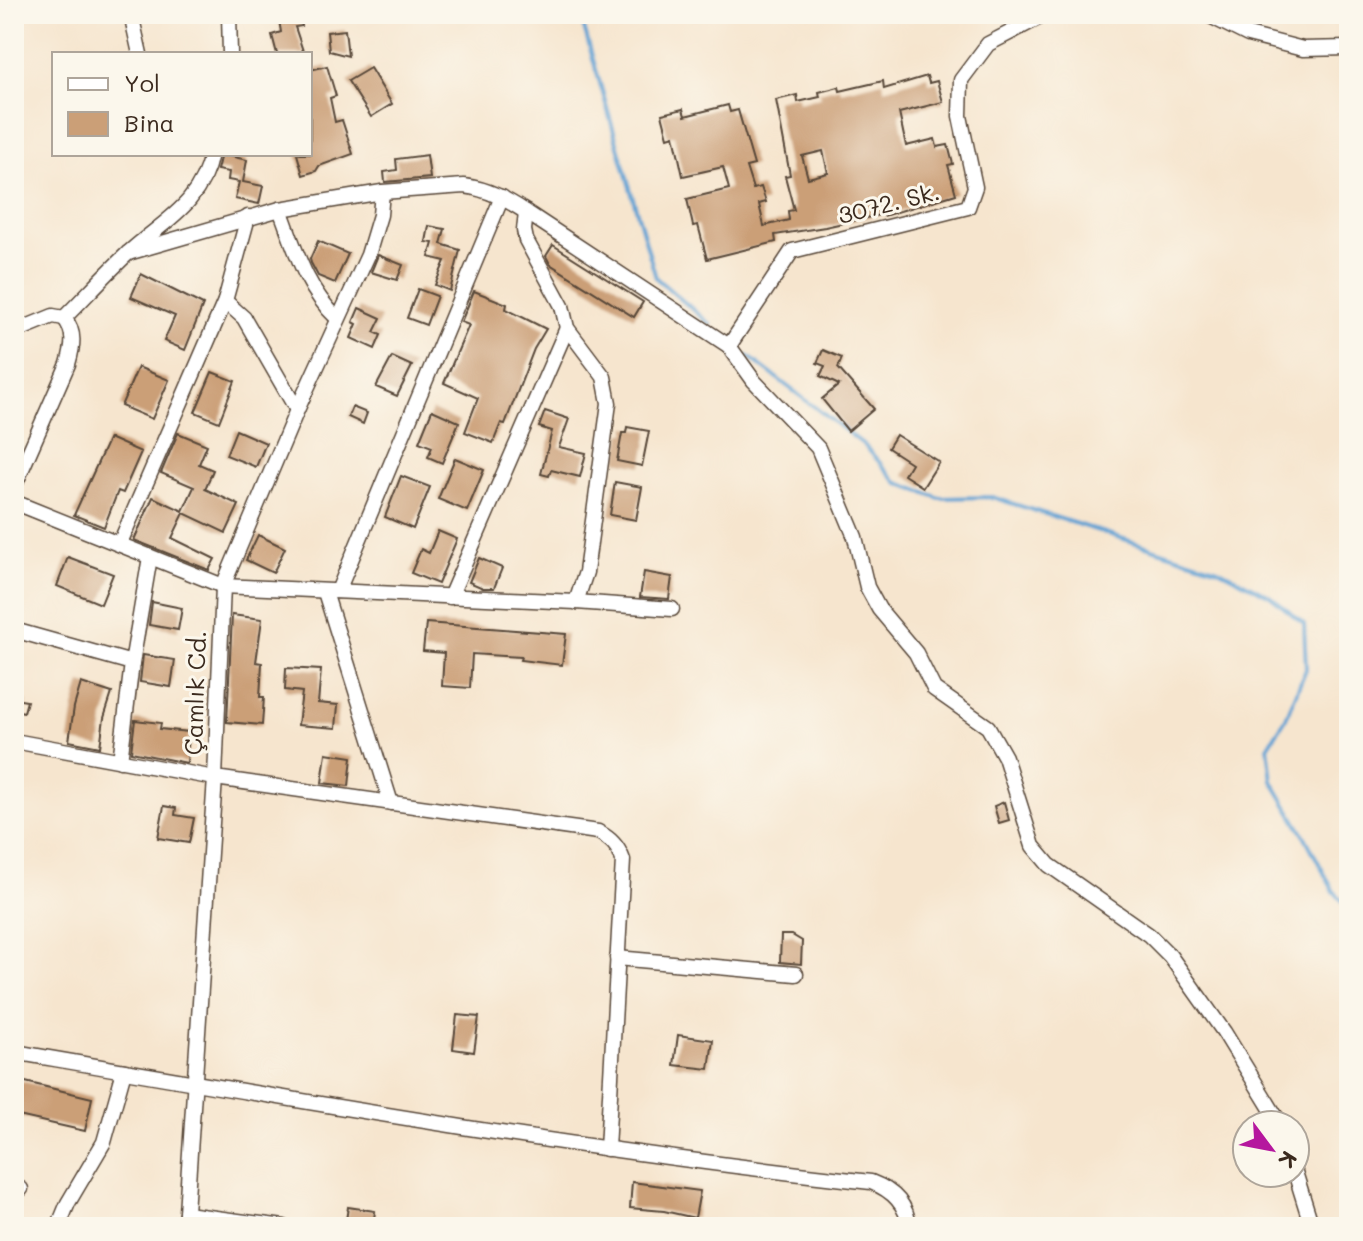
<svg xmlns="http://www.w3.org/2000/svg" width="1363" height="1241" font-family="Mali,sans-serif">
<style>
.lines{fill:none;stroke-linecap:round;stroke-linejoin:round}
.stream{stroke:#60a1d3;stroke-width:4}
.building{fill:#cb9f77;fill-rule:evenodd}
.minor-casing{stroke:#574638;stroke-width:17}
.minor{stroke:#fff;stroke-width:14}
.labels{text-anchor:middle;stroke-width:6;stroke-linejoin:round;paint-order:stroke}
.street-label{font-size:24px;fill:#3b2a1e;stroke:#fbf7ec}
</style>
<rect width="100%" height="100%" fill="#fbf7ec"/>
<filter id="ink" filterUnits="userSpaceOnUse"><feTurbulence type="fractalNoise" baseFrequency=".0125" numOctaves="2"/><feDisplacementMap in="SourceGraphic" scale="16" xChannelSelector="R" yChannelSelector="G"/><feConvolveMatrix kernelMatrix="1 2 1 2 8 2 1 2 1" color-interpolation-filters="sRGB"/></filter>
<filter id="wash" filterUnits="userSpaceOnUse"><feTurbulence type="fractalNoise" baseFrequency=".006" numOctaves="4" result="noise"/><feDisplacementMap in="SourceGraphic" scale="32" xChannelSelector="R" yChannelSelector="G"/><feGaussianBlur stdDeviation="1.8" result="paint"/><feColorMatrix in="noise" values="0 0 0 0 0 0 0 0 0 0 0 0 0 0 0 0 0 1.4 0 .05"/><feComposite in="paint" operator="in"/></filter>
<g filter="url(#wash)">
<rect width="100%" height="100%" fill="#f6e5ce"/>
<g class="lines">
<!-- stream -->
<g class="stream">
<polyline points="580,14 656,278 710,324"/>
<polyline points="748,356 864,445 898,483 940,498 992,497 1218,569 1270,596 1304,624 1306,669 1285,720 1268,747 1272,781 1304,835 1333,890 1349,909"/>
</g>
</g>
<g id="blocks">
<!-- building -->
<g class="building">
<polygon points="278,14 300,14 302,26 295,27 304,54 277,54 272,35 281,32"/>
<polygon points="345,30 348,56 329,51 327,32"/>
<polygon points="327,66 336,96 330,98 335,122 342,120 353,154 319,166 316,171 303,175 297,154 310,154 310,70"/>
<polygon points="370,68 392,104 371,117 348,81"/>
<path d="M 927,76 L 929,83 L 937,81 L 943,102 L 899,113 L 906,146 L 935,139 L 937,147 L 948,145 L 953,164 L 948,165 L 956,194 L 884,216 L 884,214 L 825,227 L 775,235 L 776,242 L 707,259 L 698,225 L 693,226 L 687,199 L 729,189 L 723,167 L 683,176 L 674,135 L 668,137 L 662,114 L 683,109 L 685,116 L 728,105 L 730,112 L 738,110 L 754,165 L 746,167 L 753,189 L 761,187 L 766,202 L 759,204 L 764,226 L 789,220 L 788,211 L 794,210 L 785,176 L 790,175 L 776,100 L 797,95 L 798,102 L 820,97 L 819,92 L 839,87 L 840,91 L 883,81 L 884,89 ZM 823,151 L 828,173 L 808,178 L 802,156 Z"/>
<polygon points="221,154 247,160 243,182 263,186 259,204 235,199 239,182 228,180 229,172 217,170"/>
<polygon points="427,155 430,178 385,182 384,172 397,170 396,159"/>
<polygon points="429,226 445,229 441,244 460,250 450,291 435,285 445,261 429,257 433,243 426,242"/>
<polygon points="318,241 348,254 335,283 318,276 311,263 310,259"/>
<polygon points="553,245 643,302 634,317 550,264 546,256"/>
<polygon points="378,255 403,265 397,280 371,272"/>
<polygon points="141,274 203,305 185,350 164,341 175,316 131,297"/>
<polygon points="418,289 437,296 426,325 407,318"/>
<polygon points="474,291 507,304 506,309 546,329 534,349 505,424 501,423 493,443 465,432 478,398 444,383 469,325 461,322"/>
<polygon points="359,308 381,318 374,332 381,335 375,349 351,338 357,324 353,322"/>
<polygon points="823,350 842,358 838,368 874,409 848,431 822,399 839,385 820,376 825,366 817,363"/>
<polygon points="392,357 412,366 397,396 376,387"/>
<polygon points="138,367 169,380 152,419 121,406"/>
<polygon points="212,372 235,381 219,422 195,412"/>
<polygon points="352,407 367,413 363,424 348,417"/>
<polygon points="432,410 459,422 442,463 428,457 432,447 419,442"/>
<polygon points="545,411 569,419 559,447 586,453 580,477 551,470 549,476 541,474 552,431 539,427"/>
<polygon points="627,427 649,431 642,466 617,461 622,433 626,433"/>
<polygon points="236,430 266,443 256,467 226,455"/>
<polygon points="178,433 207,445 199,464 213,470 205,489 239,505 226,533 184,513 172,538 215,559 209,570 134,540 153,497 183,511 194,487 161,473"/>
<polygon points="896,435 939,462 923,487 904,475 911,463 888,448"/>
<polygon points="109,438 141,452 123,493 118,491 104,527 74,515"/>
<polygon points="455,458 484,470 467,511 438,499"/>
<polygon points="401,476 430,487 413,529 385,517"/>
<polygon points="615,482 642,487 636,520 610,515"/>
<polygon points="438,531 457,539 438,584 411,573 421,549 429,553"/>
<polygon points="258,535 285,548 273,573 246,560"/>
<polygon points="68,557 113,574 101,604 57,586"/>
<polygon points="479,558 502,568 494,588 483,588 469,582"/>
<polygon points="644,572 672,577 669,599 640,597"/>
<polygon points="152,602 182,608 178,630 149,625"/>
<polygon points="232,615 262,619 256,662 262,663 260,697 264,697 262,725 227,722"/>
<polygon points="426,623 566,634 562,665 520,660 521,657 472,654 470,688 442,686 444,653 423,651"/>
<polygon points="143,655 175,660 171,687 140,682"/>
<polygon points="286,668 321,670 318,703 338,705 336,728 298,725 302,692 285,690"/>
<polygon points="81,683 112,693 104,718 100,747 69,741 74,707"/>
<polygon points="14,699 27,701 24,712 14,710"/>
<polygon points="135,720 161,723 160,729 189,732 187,763 131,752"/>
<polygon points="326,753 352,757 349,786 322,783"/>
<polygon points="1004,802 1009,820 999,823 994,806"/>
<polygon points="164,806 176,808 175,815 194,818 189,843 158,838"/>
<polygon points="781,935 792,935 802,941 801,964 780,962"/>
<polygon points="457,1015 479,1017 474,1052 453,1049"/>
<polygon points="678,1035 713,1040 709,1069 674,1065"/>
<polygon points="17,1080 92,1098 85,1131 14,1115"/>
<polygon points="632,1182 700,1191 695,1218 664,1211 630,1208"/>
<polygon points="348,1207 375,1211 373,1227 345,1227"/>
</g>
</g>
</g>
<g filter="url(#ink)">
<use href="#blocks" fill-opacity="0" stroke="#574638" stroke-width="2"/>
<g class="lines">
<defs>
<g id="minor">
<polyline points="131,14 140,54"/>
<polyline points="229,14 230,54"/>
<polyline points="1206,14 1248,35 1303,49 1349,48"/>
<path d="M 280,209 C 295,248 305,288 337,318"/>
<path d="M 128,253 L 280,209 L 382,192 L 464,186 C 488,189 506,199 526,212 L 729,346 L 754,381 L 818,448 L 855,537 L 867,587 L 879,609 L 916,653 L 934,689 L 988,727 L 1005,757 L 1033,846 L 1049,865 L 1149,935 L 1170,956 L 1224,1032 L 1281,1125"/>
<polyline points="225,301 244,318 297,410"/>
<path d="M 64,318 C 85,297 104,276 125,256 C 160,222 200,208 211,154"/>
<polyline points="14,332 53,316 64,318"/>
<polyline points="729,346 792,251 968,207 975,187 960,116 961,80 988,44 1046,14"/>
<path d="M 14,487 L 68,364 C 73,347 76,332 64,318"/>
<polyline points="14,502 223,586 576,602 586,572 609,403 604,377 567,328 562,306 526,240 524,230 526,212"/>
<polyline points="120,543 225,301 248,217"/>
<polyline points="338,591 502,197"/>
<polyline points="325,592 391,803"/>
<polyline points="450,597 567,328"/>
<polyline points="576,602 672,609"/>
<polyline points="14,630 132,663"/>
<path d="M 14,741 L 215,778 L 598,832 C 611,839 618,846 623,860 L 607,1149"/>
<polyline points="120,761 132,663 150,557"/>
<polyline points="617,958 796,974"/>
<path d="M 14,1052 C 299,1101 584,1151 871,1182 C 892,1190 907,1204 909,1227"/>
<polyline points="1295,1172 1312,1227"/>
<polyline points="14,1186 21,1189"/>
<polyline points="186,1214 284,1227"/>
<polyline points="58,1227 68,1203 104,1142 124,1071"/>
<polyline points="185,1227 215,778 223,586 297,410 368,255 380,215 382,192"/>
</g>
</defs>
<!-- minor casing -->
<use href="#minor" class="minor-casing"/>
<!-- minor -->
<use href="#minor" class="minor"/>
</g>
</g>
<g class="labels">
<!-- street labels -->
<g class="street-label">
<text transform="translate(889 204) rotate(-14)" y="8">3072. Sk.</text>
<text transform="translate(196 693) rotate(-88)" y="8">Çamlık Cd.</text>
</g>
</g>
<!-- margin -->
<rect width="1363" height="1241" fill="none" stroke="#fbf7ec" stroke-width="48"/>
<!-- legend -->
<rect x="52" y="52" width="260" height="104" fill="#fbf7ec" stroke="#aea59a" stroke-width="2"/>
<rect x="68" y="78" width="40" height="12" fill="#ffffff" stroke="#aea59a" stroke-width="2"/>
<text x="124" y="92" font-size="24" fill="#3b2a1e">Yol</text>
<rect x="68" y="112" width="40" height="24" fill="#cb9f77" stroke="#aea59a" stroke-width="2"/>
<text x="124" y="132" font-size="24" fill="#3b2a1e">Bina</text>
<!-- north arrow -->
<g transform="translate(1271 1149) rotate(122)"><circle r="38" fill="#fbf7ec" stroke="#aea59a" stroke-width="2"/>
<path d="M0-6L14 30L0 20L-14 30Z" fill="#b5179e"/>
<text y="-12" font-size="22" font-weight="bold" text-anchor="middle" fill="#3b2a1e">K</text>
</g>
</svg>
